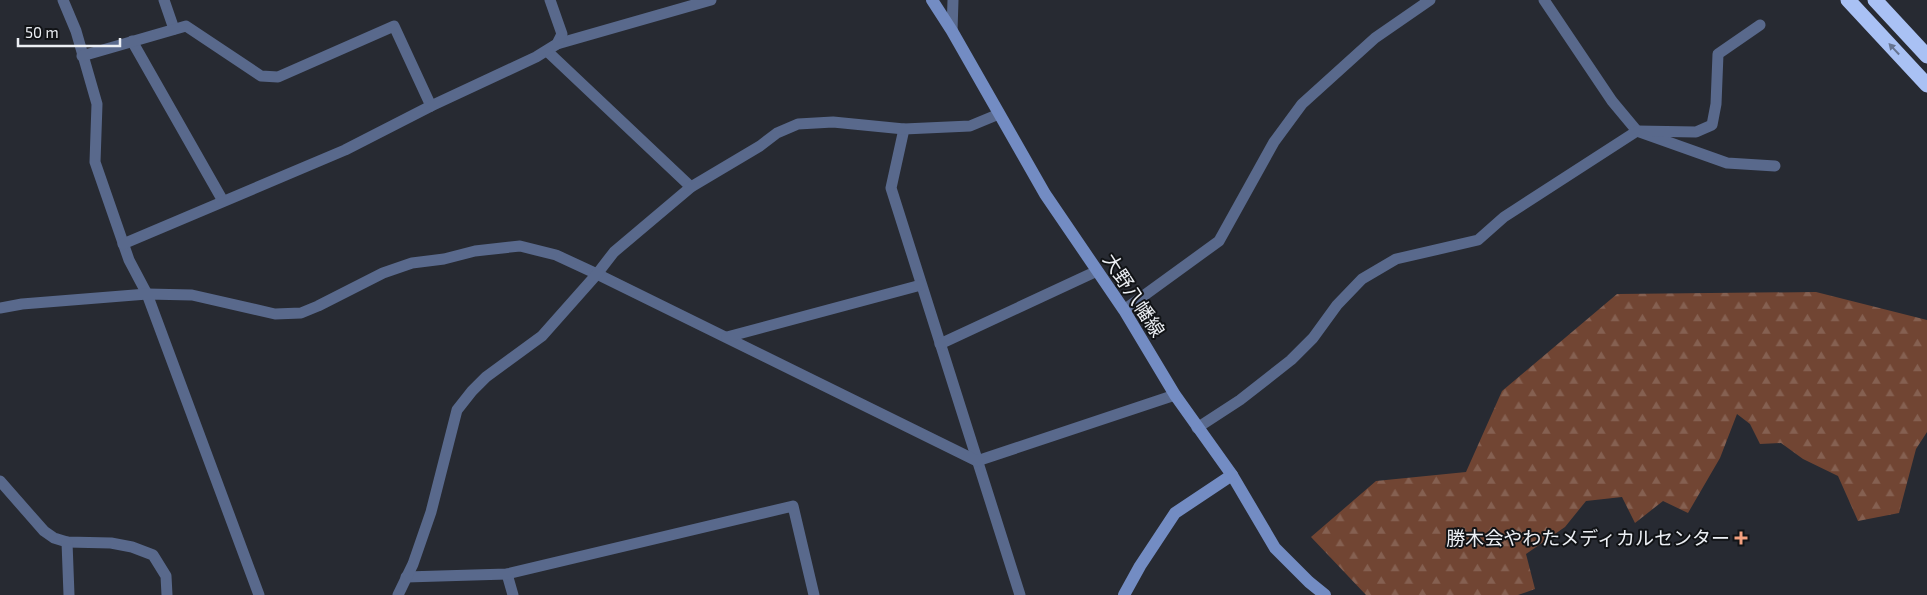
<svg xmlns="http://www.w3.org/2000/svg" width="1927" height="595" font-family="'Exo 2','Noto Sans JP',sans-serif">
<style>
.forest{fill:url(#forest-firs)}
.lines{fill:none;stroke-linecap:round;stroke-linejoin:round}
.street{stroke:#59698c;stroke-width:11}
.secondary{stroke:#738cc3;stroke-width:12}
.highway{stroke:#a9c1f4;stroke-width:15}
.oneway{fill:#657390}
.poi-dot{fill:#f2a07f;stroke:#111316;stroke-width:2}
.labels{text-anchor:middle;stroke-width:4;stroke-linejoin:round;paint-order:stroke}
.street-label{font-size:19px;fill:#eceff4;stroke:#111316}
.poi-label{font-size:19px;fill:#eceff4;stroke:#111316;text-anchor:end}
</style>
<defs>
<pattern id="forest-firs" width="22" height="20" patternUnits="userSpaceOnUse" patternTransform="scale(1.25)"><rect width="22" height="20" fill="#714533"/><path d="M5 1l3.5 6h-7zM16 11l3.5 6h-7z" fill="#856051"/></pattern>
</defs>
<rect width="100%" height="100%" fill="#272a32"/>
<!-- forest -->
<polygon class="forest" points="1816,292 1927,320 1927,432 1916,449 1899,513 1858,521 1838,476 1803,459 1781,443 1760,444 1750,424 1737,414 1720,458 1688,513 1663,501 1635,523 1622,497 1586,501 1565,527 1526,554 1535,589 1518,595 1366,595 1311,537 1376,481 1466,472 1502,391 1617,294"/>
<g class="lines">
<!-- street -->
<g class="street">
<polyline points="63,0 76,31 97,104 95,162 129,260 147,294 259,595"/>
<polyline points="164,0 174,29"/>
<polyline points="1544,0 1612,101 1637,131 1727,163 1775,166"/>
<polyline points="952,31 953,0"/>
<polyline points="132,41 223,201"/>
<polyline points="557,44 711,0"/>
<polyline points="547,51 691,187"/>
<polyline points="82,56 186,26 261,76 278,77 394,26 431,106"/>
<polyline points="904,129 891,188 1020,595"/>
<polyline points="123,244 345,150 431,106 536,57 557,44 562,34 550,0"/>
<polyline points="0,308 22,304 147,294 192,295 275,314 301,313 318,306 383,273 412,263 444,259 475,251 520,246 556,255 597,274 977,461 1175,395"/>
<polyline points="1124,310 1219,241 1274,142 1302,104 1375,38 1430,0"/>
<polyline points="727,337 921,285"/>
<polyline points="940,344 1097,271"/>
<polyline points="1197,428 1240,400 1291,360 1313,338 1337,305 1362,279 1396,259 1478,240 1504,217 1637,131 1696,132 1712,125 1716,104 1718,54 1760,25"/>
<polyline points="0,481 44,531 54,538 67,542 111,543 132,547 153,555 166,576 167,595"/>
<polyline points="67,542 69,595"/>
<polyline points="507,574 513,595"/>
<polyline points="406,577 507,574 793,506 814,595"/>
<polyline points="398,595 413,564 431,512 457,410 472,391 486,377 542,336 597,274 614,252 691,187 760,146 777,133 798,124 833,122 904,129 970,126 999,114"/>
</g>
<!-- secondary -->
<g class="secondary">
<polyline points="932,0 952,31 1045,194 1124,310 1175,395 1232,475 1275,548 1309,582 1325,595"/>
<polyline points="1124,595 1140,566 1175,513 1232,475"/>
</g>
<!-- highway -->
<g class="highway">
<polyline points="1848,0 1927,85"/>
<polyline points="1875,0 1927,56"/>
</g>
</g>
<!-- one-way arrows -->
<defs><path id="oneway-solid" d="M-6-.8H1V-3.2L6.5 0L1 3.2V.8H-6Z" transform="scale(1.25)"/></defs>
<use class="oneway" href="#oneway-solid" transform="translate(1894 49) rotate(-133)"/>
<!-- markers -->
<path class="poi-dot" d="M1738.5 530.5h5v5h5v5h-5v5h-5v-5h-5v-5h5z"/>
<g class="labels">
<!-- street labels -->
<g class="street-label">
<text transform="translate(1134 295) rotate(57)" y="7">大野八幡線</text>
</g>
<!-- poi labels -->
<g class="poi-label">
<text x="1730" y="545">勝木会やわたメディカルセンター</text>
</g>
</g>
<!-- scale -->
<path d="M18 38v8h102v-8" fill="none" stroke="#eceff4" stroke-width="2.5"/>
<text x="25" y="38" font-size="15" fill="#eceff4" stroke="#111316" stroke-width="4" paint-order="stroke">50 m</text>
</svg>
